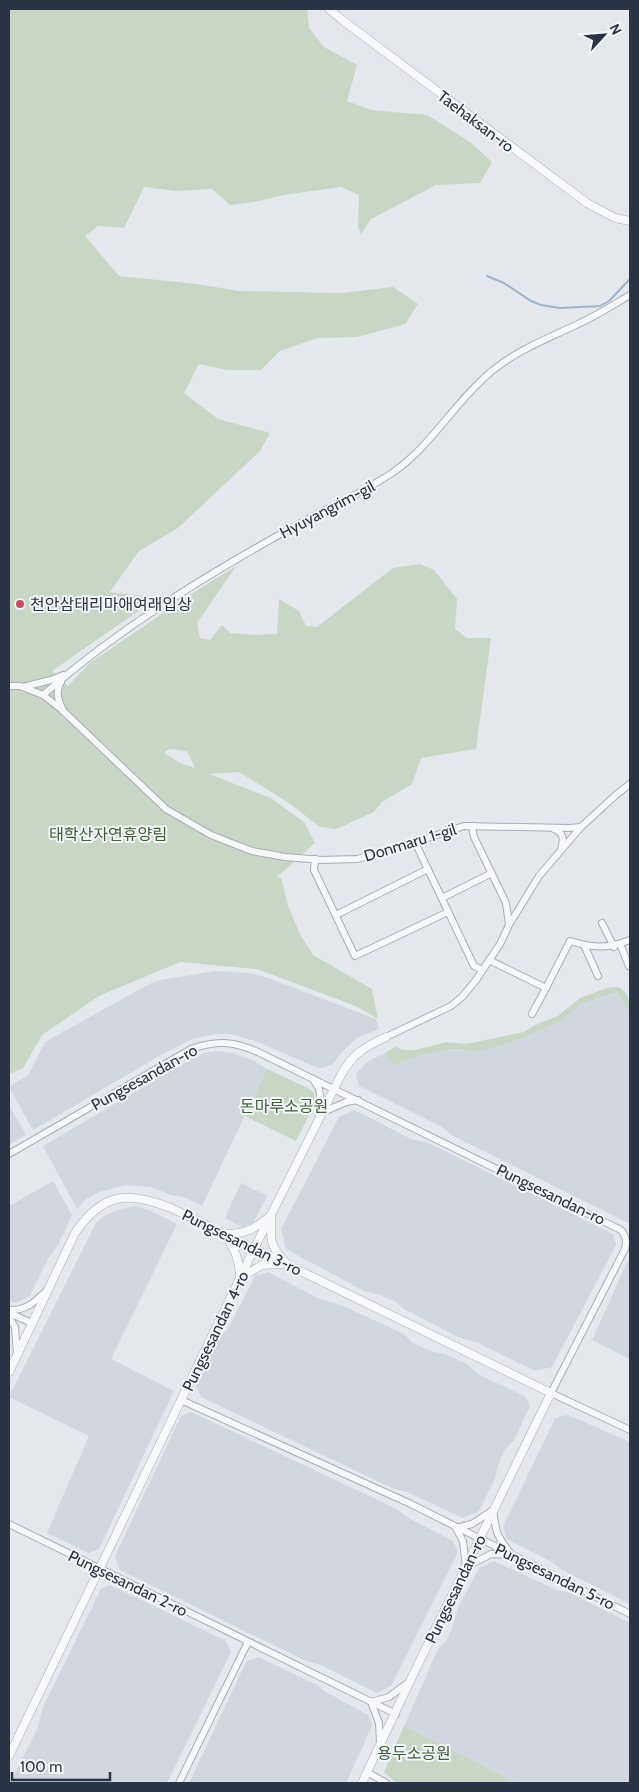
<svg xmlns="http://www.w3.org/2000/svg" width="639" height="1792" font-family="Cabin,'Noto Sans KR',sans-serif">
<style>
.built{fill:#d2d6de}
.green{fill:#c9d6c5;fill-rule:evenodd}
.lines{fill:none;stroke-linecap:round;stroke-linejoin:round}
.stream{stroke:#9fb4cc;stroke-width:2}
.minor-casing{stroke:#a9aeb7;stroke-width:8}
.tertiary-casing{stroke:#a9aeb7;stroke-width:9}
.minor{stroke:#f7f8fa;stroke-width:6}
.tertiary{stroke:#f7f8fa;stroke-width:8}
.poi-dot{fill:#d1495b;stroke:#f4f6f9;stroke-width:2}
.labels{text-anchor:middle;stroke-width:4;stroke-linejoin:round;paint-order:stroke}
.street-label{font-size:16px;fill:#2b3445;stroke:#f4f6f9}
.poi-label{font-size:16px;fill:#2b3445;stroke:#f4f6f9;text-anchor:start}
.park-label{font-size:16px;fill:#3f6138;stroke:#f4f6f9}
</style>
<rect width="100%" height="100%" fill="#e4e7ec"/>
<!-- built -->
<g class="built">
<polygon points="216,971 249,973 268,978 376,1019 379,1029 357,1038 340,1054 333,1064 320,1069 258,1042 231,1034 218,1034 195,1038 161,1055 33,1130 9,1087 28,1075 45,1042 142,988 160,980"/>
<polygon points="618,992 630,1013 630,1224 453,1136 440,1126 359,1086 356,1074 367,1062 385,1053 390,1062 394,1065 424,1054 451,1049 461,1051 521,1039 561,1021 581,1004"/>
<polygon points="218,1051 233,1053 254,1061 267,1069 202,1206 184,1197 171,1195 151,1187 126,1185 99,1192 85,1200 77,1209 43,1146 195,1057 204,1053"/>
<polygon points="9,1105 26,1135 9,1145"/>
<polygon points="354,1110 411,1139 429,1143 613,1234 616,1245 552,1367 535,1371 476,1342 458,1337 404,1309 396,1302 380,1295 364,1291 286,1249 281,1229 339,1117"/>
<polygon points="53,1181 72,1215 58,1245 49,1257 29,1297 15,1303 9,1300 9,1206"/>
<polygon points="241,1183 267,1196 253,1223 242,1227 225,1218"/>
<polygon points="135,1206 149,1210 177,1224 111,1359 174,1391 99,1549 89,1553 47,1533 89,1436 9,1397 96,1223 104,1216 118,1210"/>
<polygon points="630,1256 630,1359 592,1340"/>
<polygon points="268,1272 320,1299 341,1305 404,1334 413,1343 433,1352 445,1354 467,1364 478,1374 526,1397 530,1406 514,1440 505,1449 497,1468 495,1479 479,1511 463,1518 407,1492 392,1488 201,1397 196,1386 218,1338 228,1329 255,1276"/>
<polygon points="191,1412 397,1509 410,1519 453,1541 458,1552 391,1686 377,1693 321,1665 306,1661 120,1570 115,1556 181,1416"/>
<polygon points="568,1415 630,1442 630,1604 562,1570 552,1562 507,1539 503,1527 555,1418"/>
<polygon points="494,1561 557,1590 570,1593 630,1623 630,1783 517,1783 404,1726 438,1649 447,1640 453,1625 458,1608 479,1568"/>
<polygon points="110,1585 226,1641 231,1652 167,1783 12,1783 11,1781 38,1727 43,1707 101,1589"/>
<polygon points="258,1657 317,1685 324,1691 368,1715 372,1726 346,1783 189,1783 246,1662"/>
</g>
<!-- green -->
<g class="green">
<path d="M 9,9 L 307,9 L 309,28 L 324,47 L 357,65 L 347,101 L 371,110 L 427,115 L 470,142 L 492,162 L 480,183 L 436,185 L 371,219 L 361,234 L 358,227 L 359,195 L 341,187 L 283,195 L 255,202 L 230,205 L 212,189 L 176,191 L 144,187 L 124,228 L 98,226 L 85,236 L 119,276 L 196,284 L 239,291 L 342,293 L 393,287 L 418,304 L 405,324 L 357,337 L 318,338 L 280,351 L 261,370 L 227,370 L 199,364 L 184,393 L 218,419 L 270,433 L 260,451 L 178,528 L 139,551 L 110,592 L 157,598 L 52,671 L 68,686 L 90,663 L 188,596 L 236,566 L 197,623 L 200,638 L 210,640 L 222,625 L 230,633 L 256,635 L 277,634 L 279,599 L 299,611 L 306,626 L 317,627 L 393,568 L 420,564 L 434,570 L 457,599 L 455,629 L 467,638 L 491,638 L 476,749 L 421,758 L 412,784 L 382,802 L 374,812 L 336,829 L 320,827 L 289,803 L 239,772 L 209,774 L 271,798 L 305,823 L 315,843 L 277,877 L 281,878 L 288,906 L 300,934 L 313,955 L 372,989 L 378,1019 L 358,1007 L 257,969 L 180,962 L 99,996 L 42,1035 L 23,1068 L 9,1074 ZM 169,749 L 187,751 L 195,768 L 180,763 L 164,753 Z"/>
<path d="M 618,987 C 629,992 630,1002 630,1013 L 617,992 L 581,1004 L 561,1021 L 521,1039 L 480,1051 L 451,1049 L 424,1054 L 394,1065 L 390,1062 L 385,1053 L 395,1047 L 404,1050 L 415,1050 L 446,1042 L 466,1044 L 524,1032 L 537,1024 L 558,1016 L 580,998 L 607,988 Z"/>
<polygon points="267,1069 310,1089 314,1093 315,1104 296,1141 245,1116"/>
<polygon points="404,1726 507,1778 517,1783 396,1783 384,1772"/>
</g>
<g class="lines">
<!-- stream -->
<polyline class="stream" points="487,276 504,283 531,301 541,305 560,308 600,306 609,301 630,279"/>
<defs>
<g id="minor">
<path d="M 61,682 C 55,692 58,700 63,710"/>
<path d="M 9,686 L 20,686 L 43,695 C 117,630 200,579 286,531 C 320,512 356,496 389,475 C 430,449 454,402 492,371 C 519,349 547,339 578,324 C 596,316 613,305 630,295"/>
<polyline points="23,687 51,680 63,675"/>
<polyline points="43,695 61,709 166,809 211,835 252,851 285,857 322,860 357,859 392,850 464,826 569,828 581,827 617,794 630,784"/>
<polyline points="472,826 474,837 506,903 509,924"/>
<path d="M 554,829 C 564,833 564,839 561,849"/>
<polyline points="415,842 474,966 482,970"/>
<polyline points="315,859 314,870 355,956 448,912"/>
<polyline points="442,898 492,873"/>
<polyline points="336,915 428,869"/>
<polyline points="602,923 614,947"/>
<polyline points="620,944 629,966"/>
<polyline points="584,945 598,976"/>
<path d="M 489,960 L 546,988 L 570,941 C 593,948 607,949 630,940"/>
<polyline points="532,1014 546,988"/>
<polyline points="386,1037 451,1006 462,997 476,980 500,944 509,925 539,876 581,827"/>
<polyline points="313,1079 319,1089 323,1112 346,1102 358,1100"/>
<path d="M 9,1154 L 191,1049 C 217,1040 233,1041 258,1052 L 621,1230 C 626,1237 627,1241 625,1249 L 551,1393 L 630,1430"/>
<path d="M 9,1310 C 26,1311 35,1302 47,1290"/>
<polyline points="9,1313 32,1323"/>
<polyline points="9,1317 15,1327 17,1354"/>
<polyline points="181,1400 411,1504 630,1614"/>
<path d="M 493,1510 C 496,1533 497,1537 512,1555 L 491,1554 L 466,1567 L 463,1541 L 456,1528 L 472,1524 Z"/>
<polyline points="9,1524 396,1714"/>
<polyline points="380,1743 379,1723 371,1702 389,1697 409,1682"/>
<polyline points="367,1772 386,1783"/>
<polyline points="179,1783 248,1642"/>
</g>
<g id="tertiary">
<polyline points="329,9 341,19 587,203 615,218 630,221"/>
<path d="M 271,1218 C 271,1241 269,1244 285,1262"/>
<path d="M 228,1234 C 248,1233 254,1229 269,1217"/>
<path d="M 226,1236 C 235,1250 239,1259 240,1276"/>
<polyline points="240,1278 262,1265 282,1264"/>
<path d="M 9,1372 L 75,1233 C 103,1192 128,1191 171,1208 L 551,1393 L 410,1681 L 362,1783"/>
<path d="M 9,1756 L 254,1249 L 341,1075 C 353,1053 365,1047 386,1037"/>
</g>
</defs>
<!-- minor casing -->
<use href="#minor" class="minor-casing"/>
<!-- tertiary casing -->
<use href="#tertiary" class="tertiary-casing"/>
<!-- minor -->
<use href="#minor" class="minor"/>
<!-- tertiary -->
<use href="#tertiary" class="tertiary"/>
</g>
<!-- markers -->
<circle class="poi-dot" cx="20" cy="604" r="5"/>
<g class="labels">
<!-- street labels -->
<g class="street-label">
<text transform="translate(476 121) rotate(37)" y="6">Taehaksan-ro</text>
<text transform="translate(327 509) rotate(-28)" y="6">Hyuyangrim-gil</text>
<text transform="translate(410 842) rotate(-17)" y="6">Donmaru 1-gil</text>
<text transform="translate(144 1077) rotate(-29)" y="6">Pungsesandan-ro</text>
<text transform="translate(551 1194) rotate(26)" y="6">Pungsesandan-ro</text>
<text transform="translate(242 1242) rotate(26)" y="6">Pungsesandan 3-ro</text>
<text transform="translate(215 1331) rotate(-64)" y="6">Pungsesandan 4-ro</text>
<text transform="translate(555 1576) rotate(26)" y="6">Pungsesandan 5-ro</text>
<text transform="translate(128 1583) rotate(26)" y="6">Pungsesandan 2-ro</text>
<text transform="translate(455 1589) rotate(-64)" y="6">Pungsesandan-ro</text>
</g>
<!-- poi labels -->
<g class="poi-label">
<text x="30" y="610">천안삼태리마애여래입상</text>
</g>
<!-- park labels -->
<g class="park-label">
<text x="108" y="840">태학산자연휴양림</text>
<text x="284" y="1112">돈마루소공원</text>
<text x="414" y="1759">용두소공원</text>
</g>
</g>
<!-- border -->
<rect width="639" height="1792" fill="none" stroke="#2b3445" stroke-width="20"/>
<!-- north arrow -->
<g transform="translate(604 35) rotate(64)" stroke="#f4f6f9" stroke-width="4" paint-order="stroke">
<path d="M0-4L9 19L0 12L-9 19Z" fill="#2b3445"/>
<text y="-8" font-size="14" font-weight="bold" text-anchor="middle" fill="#2b3445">N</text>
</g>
<!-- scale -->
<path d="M12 1772v8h98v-8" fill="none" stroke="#2b3445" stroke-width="2.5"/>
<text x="20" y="1772" font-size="15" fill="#2b3445" stroke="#f4f6f9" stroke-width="4" paint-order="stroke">100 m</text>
</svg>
